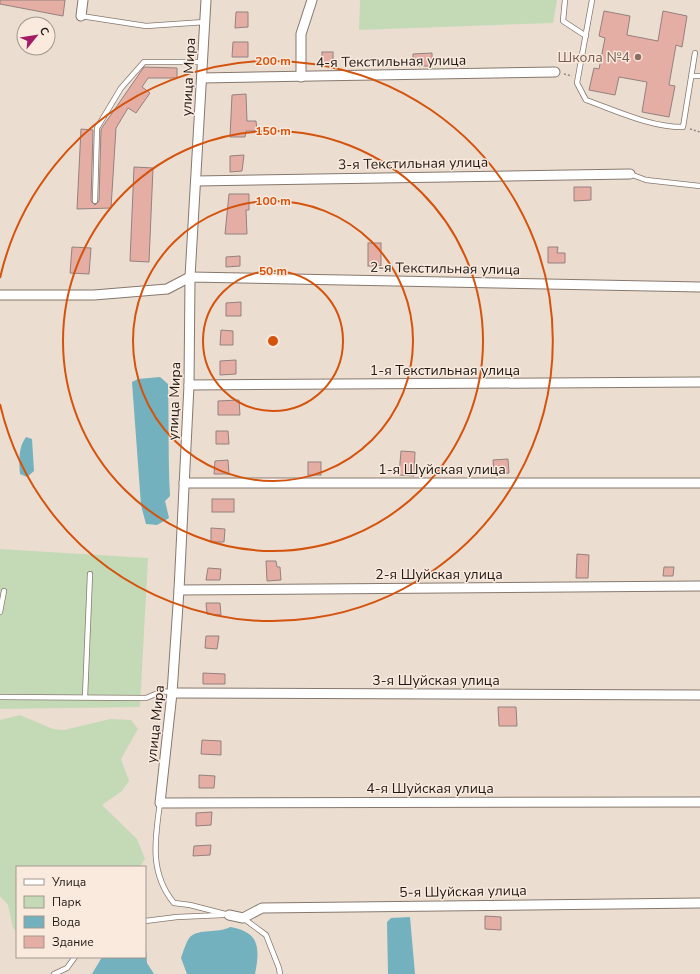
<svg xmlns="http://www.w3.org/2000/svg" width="700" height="974" font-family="'Nunito Sans',sans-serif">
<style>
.green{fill:#c4dab7}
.water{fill:#72b1bd}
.building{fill:#e5aea4;stroke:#94817e}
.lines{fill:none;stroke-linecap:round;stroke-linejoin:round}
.service-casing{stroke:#86786d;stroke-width:6}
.minor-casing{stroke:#86786d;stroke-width:11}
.path{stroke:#93887f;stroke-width:1.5;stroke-dasharray:2 2;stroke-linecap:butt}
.service{stroke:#fff;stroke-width:4.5}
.minor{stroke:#fff;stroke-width:9}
.ring{fill:none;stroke:#d4530d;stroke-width:2}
.education-dot{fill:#8d6e63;stroke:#faeade;stroke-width:1.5}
.labels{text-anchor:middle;stroke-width:3;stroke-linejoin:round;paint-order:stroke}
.education-label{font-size:14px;fill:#785e54;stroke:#faeade;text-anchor:end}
.street-label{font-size:14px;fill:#1f1a16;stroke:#faeade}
.centre{fill:#d4530d;stroke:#faeade;stroke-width:2}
.ring-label{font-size:12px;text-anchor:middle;font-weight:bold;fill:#d4530d;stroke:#faeade;stroke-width:3;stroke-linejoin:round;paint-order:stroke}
</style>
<rect width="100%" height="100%" fill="#ecddd1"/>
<!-- green -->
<g class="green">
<polygon points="360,0 557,0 553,23 359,30"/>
<polygon points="0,549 148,558 140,707 0,709"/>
<polygon points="20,715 53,729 64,730 110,719 131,720 138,729 121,759 129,781 122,791 102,805 137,839 145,859 140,867 17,867 17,932 13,928 8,905 0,896 0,720"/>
</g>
<!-- water -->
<g class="water">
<path d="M 160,377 L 168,384 C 169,421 168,458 170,496 L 165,501 L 169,518 L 157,525 L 146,524 L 141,505 L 132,382 L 138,379 Z"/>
<path d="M 26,437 L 32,439 L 34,471 L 27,477 L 20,474 C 19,461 18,448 26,437 Z"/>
<polygon points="410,917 415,974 388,974 387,922 391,918"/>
<path d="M 230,927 C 260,932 260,948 255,974 L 187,974 L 181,958 C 183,952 186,942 190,937 C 200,928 217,934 230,927 Z"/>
<polygon points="145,937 147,963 154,974 92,974 102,957 145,957"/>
</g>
<!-- building -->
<g class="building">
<polygon points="0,0 65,0 63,16 0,4"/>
<polygon points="604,11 630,16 627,35 658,41 663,11 687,16 682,47 676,45 669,85 675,86 669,117 642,112 647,82 619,77 615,95 589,90 594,68 599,69 605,38 599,36"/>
<polygon points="236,12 248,12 248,27 235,28"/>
<polygon points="233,42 248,42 248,57 232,57"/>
<rect x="322" y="52" width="11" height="13"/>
<polygon points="432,53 432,66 413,66 413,54"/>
<polygon points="144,67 177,68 177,78 148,78 142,87 150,93 136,113 128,108 116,128 111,208 77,209 81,129 93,130 91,201 95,205 99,201 101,129"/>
<polygon points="246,94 247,121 256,121 257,131 246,131 245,137 230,137 232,95"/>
<polygon points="244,155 242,171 230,172 230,156"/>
<polygon points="134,167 153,168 149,262 130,261"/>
<polygon points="574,187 591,187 591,200 574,201"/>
<polygon points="229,194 249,194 249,210 246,210 247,234 225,234"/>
<rect x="368" y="243" width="13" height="23"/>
<polygon points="72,247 91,248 89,274 70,273"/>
<polygon points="548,247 558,247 557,253 565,253 565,263 548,263"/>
<polygon points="240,256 240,266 226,267 226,257"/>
<polygon points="241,302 241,316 226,316 226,303"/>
<polygon points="221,330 233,331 233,345 220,345"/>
<polygon points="236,360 236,374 220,375 220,361"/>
<polygon points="239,400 240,415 218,415 218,401"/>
<polygon points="216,431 228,431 229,444 216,444"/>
<polygon points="401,451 415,452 414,476 399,475"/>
<polygon points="508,459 509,473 494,474 493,460"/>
<polygon points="228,460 229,474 214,474 215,461"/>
<rect x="308" y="462" width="13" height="13"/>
<rect x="212" y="499" width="22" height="13"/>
<polygon points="211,528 225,529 224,542 211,542"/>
<polygon points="577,554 589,555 588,578 576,578"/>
<polygon points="266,561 276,561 277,567 280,567 281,580 267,581"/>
<polygon points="664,567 674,567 673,576 663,576"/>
<polygon points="208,568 221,569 220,580 206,580"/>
<polygon points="206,603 220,603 221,615 207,614"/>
<polygon points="206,636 219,636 217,649 205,648"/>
<polygon points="203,673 225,674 225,684 203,684"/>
<polygon points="498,707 516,707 517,726 499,726"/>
<polygon points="202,740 221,741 221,755 201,754"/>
<polygon points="199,775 215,776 214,788 199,788"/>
<polygon points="212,812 211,825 196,826 196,813"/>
<polygon points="211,845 210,855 193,856 194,846"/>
<polygon points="485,916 501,917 501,930 485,929"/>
</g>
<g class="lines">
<defs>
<g id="service">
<polyline points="565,0 563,21 586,36"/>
<path d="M 592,0 L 577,83 L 586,100 C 617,111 650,127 683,127 L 695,53"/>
<polyline points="81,16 146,26 205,22"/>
<polyline points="692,76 700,76"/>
<polyline points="630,174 646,180 700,186"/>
<polyline points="95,201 97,128 121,88 144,62 203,62"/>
<polyline points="0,612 4,591"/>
<polyline points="0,697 146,698 163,691 172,693"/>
<polyline points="85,697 90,574"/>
<path d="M 160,803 C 155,839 149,873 174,903 L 190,905 L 229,915"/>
<polyline points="243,918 266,935 279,968 280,974"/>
<polyline points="145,921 177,917 223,915"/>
<polyline points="54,974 67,968 75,957"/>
</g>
<g id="minor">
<polyline points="206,0 190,277 189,385 179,590 172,693 160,803 700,802"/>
<polyline points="81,16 83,0"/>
<polyline points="301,77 301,34 312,0"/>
<polyline points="202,78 555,72"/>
<polyline points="196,181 630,174"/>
<polyline points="0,295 94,295 167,289 190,277 700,287"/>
<polyline points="189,385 700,382"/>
<polyline points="184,483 700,483"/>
<polyline points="179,590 700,586"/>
<polyline points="172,693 700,695"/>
<polyline points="229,915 243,918 262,908 700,903"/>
</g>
</defs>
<!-- service casing -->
<use href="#service" class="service-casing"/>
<!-- minor casing -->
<use href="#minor" class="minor-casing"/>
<!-- path -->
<g class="path">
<polyline points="564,74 572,76"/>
<polyline points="690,129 700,132"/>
</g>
<!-- service -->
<use href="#service" class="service"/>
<!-- minor -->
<use href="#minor" class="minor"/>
</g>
<!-- distance rings -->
<g class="ring">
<circle cx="273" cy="341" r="70"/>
<circle cx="273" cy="341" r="140"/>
<circle cx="273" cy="341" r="210"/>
<path d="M0 278A280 280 0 1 1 0 404"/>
</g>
<!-- markers -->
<circle class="education-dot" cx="638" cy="57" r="4"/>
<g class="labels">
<!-- education labels -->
<g class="education-label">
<text x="630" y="62">Школа №4</text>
</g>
<!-- street labels -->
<g class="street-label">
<text transform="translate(391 61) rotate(-1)" y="5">4-я Текстильная улица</text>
<text transform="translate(188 77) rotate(-87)" y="5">улица Мира</text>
<text transform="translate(413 163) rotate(-1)" y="5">3-я Текстильная улица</text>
<text transform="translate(445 268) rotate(1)" y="5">2-я Текстильная улица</text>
<text x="445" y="375">1-я Текстильная улица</text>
<text transform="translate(174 401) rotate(-88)" y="5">улица Мира</text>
<text x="442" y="474">1-я Шуйская улица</text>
<text x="439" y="579">2-я Шуйская улица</text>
<text x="436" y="685">3-я Шуйская улица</text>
<text transform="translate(155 724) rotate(-84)" y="5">улица Мира</text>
<text x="430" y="793">4-я Шуйская улица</text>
<text transform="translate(463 891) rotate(-1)" y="5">5-я Шуйская улица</text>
</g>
</g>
<circle cx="273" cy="341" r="6" class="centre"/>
<g class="ring-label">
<text x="273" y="65">200 m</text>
<text x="273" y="135">150 m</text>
<text x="273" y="205">100 m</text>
<text x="273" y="275">50 m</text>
</g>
<!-- legend -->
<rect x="16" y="866" width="130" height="92" fill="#faeade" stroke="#a2978e"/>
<rect x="24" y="879" width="20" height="6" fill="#ffffff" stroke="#a2978e"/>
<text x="52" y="886" font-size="12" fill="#1f1a16">Улица</text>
<rect x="24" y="896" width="20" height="12" fill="#c4dab7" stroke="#a2978e"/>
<text x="52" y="906" font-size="12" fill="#1f1a16">Парк</text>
<rect x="24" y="916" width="20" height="12" fill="#72b1bd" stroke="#a2978e"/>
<text x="52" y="926" font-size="12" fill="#1f1a16">Вода</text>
<rect x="24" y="936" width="20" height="12" fill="#e5aea4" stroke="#a2978e"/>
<text x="52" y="946" font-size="12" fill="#1f1a16">Здание</text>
<!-- north arrow -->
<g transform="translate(36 36) rotate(60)"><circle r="19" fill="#faeade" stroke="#a2978e"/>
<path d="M0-3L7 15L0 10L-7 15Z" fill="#a31b65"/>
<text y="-6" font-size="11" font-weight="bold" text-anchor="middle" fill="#1f1a16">С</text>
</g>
</svg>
